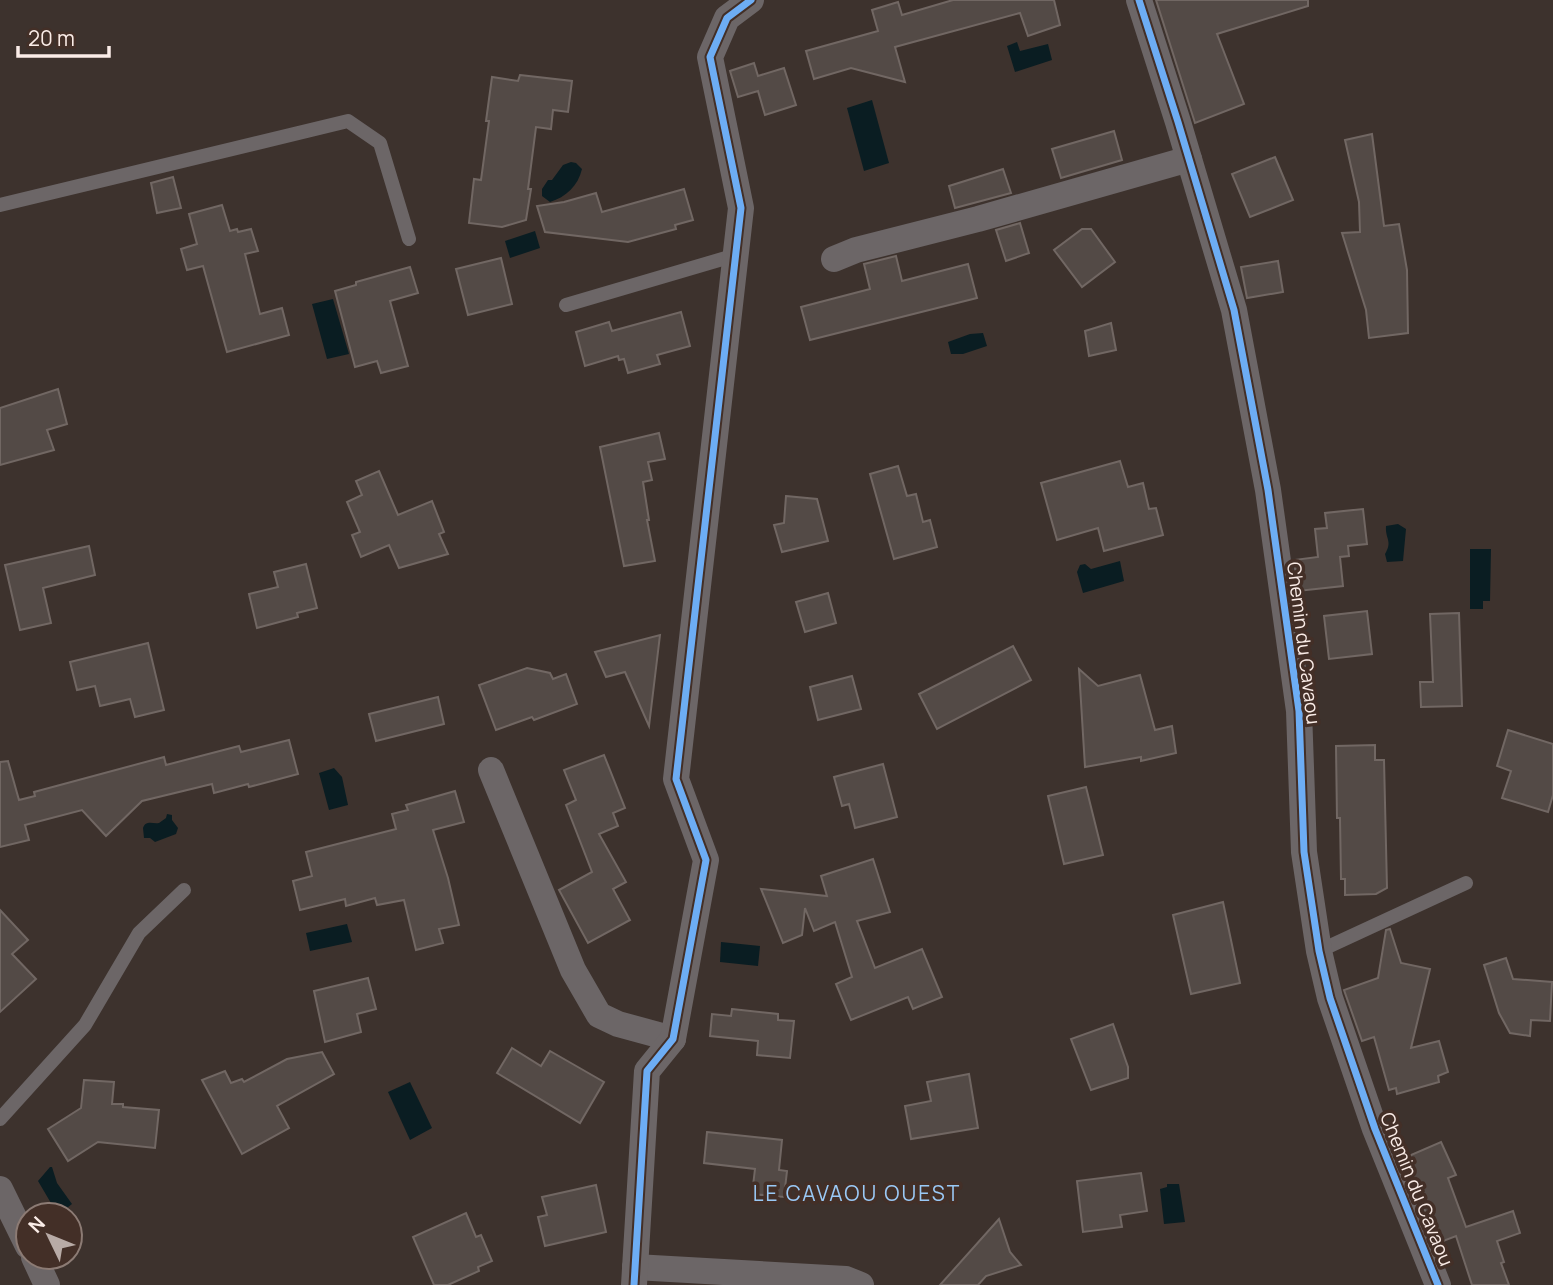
<svg xmlns="http://www.w3.org/2000/svg" width="1553" height="1285" font-family="Manrope,sans-serif">
<style>
.water{fill:#0a1d22}
.building{fill:#534a46;stroke:#716763;stroke-width:2}
.lines{fill:none;stroke-linecap:round;stroke-linejoin:round}
.service{stroke:#6c6667;stroke-width:14}
.minor{stroke:#6c6667;stroke-width:26}
.cycleway-casing{stroke:#432f27;stroke-width:11}
.cycleway{stroke:#6dadf4;stroke-width:7}
.labels{text-anchor:middle;stroke-width:7;stroke-linejoin:round;paint-order:stroke}
.street-label{font-size:19px;fill:#faece7;stroke:#432f27}
.neighbourhood-label{font-size:21px;letter-spacing:2px;fill:#9ac9f6;stroke:#432f27}
</style>
<rect width="100%" height="100%" fill="#3d322d"/>
<!-- water -->
<g class="water">
<polygon points="1017,42 1020,51 1048,44 1052,60 1015,72 1007,46"/>
<polygon points="872,100 889,163 864,171 847,108"/>
<path d="M 571,162 L 576,163 L 582,169 C 578,186 566,197 550,202 L 542,196 L 542,189 L 548,180 L 552,180 L 563,165 Z"/>
<polygon points="535,231 540,248 510,258 505,241"/>
<polygon points="333,299 349,354 327,359 312,304"/>
<polygon points="983,333 987,346 963,354 951,354 948,342 970,334"/>
<path d="M 1398,524 L 1406,529 L 1403,561 L 1387,562 L 1385,554 C 1393,541 1385,539 1386,526 Z"/>
<polygon points="1470,549 1491,549 1490,601 1483,601 1483,609 1470,609"/>
<polygon points="1120,561 1124,581 1083,593 1077,572 1080,565 1085,564 1091,569"/>
<polygon points="334,768 342,777 348,805 329,810 319,773"/>
<path d="M 167,814 L 172,815 L 172,820 L 178,828 L 176,834 L 155,842 L 150,838 L 144,838 L 143,828 C 146,820 152,824 159,823 L 166,818 Z"/>
<polygon points="347,924 352,942 310,951 306,933"/>
<polygon points="721,942 760,946 758,966 720,962"/>
<polygon points="410,1082 432,1128 410,1140 388,1092"/>
<polygon points="50,1167 52,1167 57,1183 72,1204 58,1215 38,1181"/>
<polygon points="1167,1184 1179,1184 1185,1222 1164,1224 1160,1189 1167,1187"/>
</g>
<!-- building -->
<g class="building">
<polygon points="953,0 1054,0 1060,25 1028,36 1020,13 895,47 905,82 851,68 814,79 806,51 878,31 872,10 898,2 902,15"/>
<polygon points="1156,0 1308,0 1308,6 1217,34 1244,104 1195,123"/>
<polygon points="754,63 758,76 784,68 796,105 765,115 758,91 738,97 730,71"/>
<polygon points="520,75 572,81 568,112 553,110 551,129 536,127 528,189 531,189 526,220 502,227 469,223 474,179 481,180 489,121 486,121 492,77 518,81"/>
<polygon points="1114,131 1122,160 1061,178 1052,149"/>
<polygon points="1372,134 1384,226 1399,224 1407,270 1408,333 1369,338 1366,310 1342,233 1360,232 1359,202 1345,140"/>
<polygon points="1275,157 1293,200 1250,217 1232,174"/>
<polygon points="1003,169 1011,193 955,208 949,186"/>
<polygon points="173,177 181,208 157,213 151,183"/>
<polygon points="684,189 693,220 675,225 676,229 628,242 545,232 537,206 564,202 596,193 602,212"/>
<polygon points="222,205 230,231 237,229 238,232 251,229 258,251 245,254 260,314 282,308 289,335 227,352 203,266 187,270 181,249 197,244 189,214"/>
<polygon points="1020,223 1029,253 1006,261 996,230"/>
<polygon points="1082,229 1091,229 1115,262 1082,287 1054,250"/>
<polygon points="896,256 902,281 968,264 977,298 810,340 801,307 870,289 864,264"/>
<polygon points="501,258 512,304 468,315 456,269"/>
<polygon points="1278,261 1283,292 1247,298 1241,267"/>
<polygon points="410,267 418,293 390,301 408,366 381,373 377,361 355,367 335,291 356,285 356,282"/>
<polygon points="681,312 690,346 657,355 660,364 628,373 624,359 619,360 618,356 585,366 576,332 609,322 612,331"/>
<polygon points="1111,323 1116,350 1089,356 1085,331"/>
<polygon points="58,389 67,424 47,430 54,450 0,465 0,408"/>
<polygon points="659,433 665,459 648,462 652,480 643,482 649,520 647,520 655,561 624,566 600,447"/>
<polygon points="1120,461 1128,487 1143,483 1149,509 1156,508 1163,535 1104,551 1098,528 1057,540 1041,483"/>
<polygon points="898,466 907,496 916,494 923,522 930,520 937,547 894,559 870,474"/>
<polygon points="379,471 398,515 432,501 444,532 439,534 448,554 399,568 389,545 361,557 352,535 360,532 347,502 362,495 356,481"/>
<polygon points="786,496 817,499 828,541 782,552 774,525 784,523"/>
<polygon points="1363,509 1367,544 1348,546 1349,556 1340,557 1343,586 1298,591 1294,560 1318,557 1315,529 1327,528 1325,513"/>
<polygon points="89,546 95,575 43,588 51,623 20,630 5,565"/>
<polygon points="306,564 317,608 297,613 298,617 257,628 249,594 278,587 274,572"/>
<polygon points="828,593 836,623 805,632 796,602"/>
<polygon points="1367,611 1372,654 1329,659 1324,616"/>
<polygon points="1459,613 1462,706 1421,707 1420,682 1433,682 1430,614"/>
<polygon points="660,635 649,726 625,672 606,677 595,652"/>
<polygon points="148,643 164,710 135,717 130,699 100,706 95,686 77,690 70,662"/>
<polygon points="1013,646 1031,680 937,729 919,694"/>
<polygon points="527,668 550,673 553,679 566,674 577,704 534,720 532,717 496,730 479,685"/>
<polygon points="1079,669 1098,686 1140,675 1155,730 1172,726 1176,753 1141,761 1141,757 1085,767"/>
<polygon points="852,676 861,709 818,720 810,687"/>
<polygon points="438,697 444,724 376,741 369,714"/>
<polygon points="1508,730 1553,744 1553,795 1548,812 1502,798 1511,771 1497,766"/>
<polygon points="289,740 298,774 249,787 248,784 214,793 212,784 142,801 106,836 82,810 25,825 29,840 0,847 0,762 8,761 19,800 35,796 34,792 164,757 166,765 239,746 241,752"/>
<polygon points="1375,745 1375,760 1384,760 1387,888 1376,894 1345,895 1345,879 1341,879 1340,818 1337,818 1336,746"/>
<polygon points="604,755 625,808 613,813 618,826 599,834 626,882 613,889 630,920 588,943 559,890 592,872 566,805 576,800 564,770"/>
<polygon points="883,764 897,817 855,828 849,804 842,806 834,777"/>
<polygon points="1086,787 1103,855 1064,864 1048,796"/>
<polygon points="455,791 464,822 433,830 448,878 459,925 439,929 443,943 416,950 404,900 377,905 375,898 346,906 345,899 300,910 293,881 312,876 306,852 396,829 392,814 408,810 406,805"/>
<polygon points="873,859 890,912 857,921 875,968 922,949 942,997 913,1009 908,997 851,1020 836,984 852,977 835,922 814,931 805,908 802,935 783,943 761,889 827,896 821,876"/>
<polygon points="1223,902 1240,983 1191,994 1173,915"/>
<polygon points="0,910 28,940 12,954 36,979 0,1012"/>
<polygon points="1390,929 1401,963 1430,969 1411,1048 1439,1041 1448,1072 1438,1076 1439,1082 1397,1094 1396,1088 1389,1090 1374,1037 1362,1041 1344,990 1378,978 1386,930"/>
<polygon points="1506,958 1513,979 1552,982 1550,1021 1531,1020 1530,1036 1510,1033 1499,1013 1484,965"/>
<polygon points="368,978 376,1009 357,1014 361,1032 325,1042 314,991"/>
<polygon points="732,1009 778,1014 778,1020 794,1021 790,1058 757,1055 758,1041 710,1036 712,1014 731,1016"/>
<polygon points="1113,1024 1128,1067 1128,1078 1091,1090 1071,1039"/>
<polygon points="512,1048 541,1066 550,1051 604,1082 580,1123 497,1073"/>
<polygon points="322,1052 334,1074 277,1106 289,1128 242,1154 202,1080 225,1071 231,1083 242,1079 244,1082 287,1059"/>
<polygon points="969,1074 978,1128 911,1139 905,1106 931,1101 927,1082"/>
<polygon points="84,1080 114,1082 112,1104 123,1104 123,1107 159,1110 155,1148 98,1142 68,1161 48,1129 81,1108"/>
<polygon points="707,1132 782,1140 779,1170 787,1171 784,1197 752,1194 755,1169 704,1163"/>
<polygon points="1441,1142 1456,1175 1448,1178 1466,1227 1513,1211 1520,1233 1497,1241 1504,1262 1501,1263 1509,1285 1472,1285 1456,1236 1438,1243 1404,1158"/>
<polygon points="1141,1173 1147,1211 1120,1215 1122,1227 1083,1232 1077,1181"/>
<polygon points="596,1185 606,1232 545,1246 538,1217 547,1215 542,1197"/>
<polygon points="466,1213 476,1237 481,1235 492,1261 478,1267 479,1271 448,1285 434,1285 413,1237"/>
<polygon points="999,1219 1010,1252 1021,1265 986,1276 978,1285 940,1285"/>
</g>
<g class="lines">
<!-- service -->
<g class="service">
<polyline points="0,205 348,121 380,143 409,239"/>
<polyline points="566,305 736,255"/>
<polyline points="1319,951 1466,883"/>
<polyline points="0,1119 85,1025 139,933 184,890"/>
</g>
<!-- minor -->
<g class="minor">
<polyline points="1139,0 1178,122 1234,310 1268,490 1299,711 1304,852 1319,951 1330,998 1375,1129 1438,1285"/>
<polyline points="834,259 856,250 978,219 1189,159"/>
<polyline points="491,770 573,970 599,1015 618,1024 673,1039"/>
<polyline points="0,1189 28,1246"/>
<polyline points="34,1257 47,1285"/>
<polyline points="635,1267 846,1279 861,1285"/>
<polyline points="634,1285 647,1071 673,1039 706,860 676,779 741,208 710,57 727,18 751,0"/>
</g>
<defs>
<g id="cycleway">
<polyline points="1139,0 1178,122 1234,310 1268,490 1299,711 1304,852 1319,951 1330,998 1375,1129 1438,1285"/>
<polyline points="634,1285 647,1071 673,1039 706,860 676,779 741,208 710,57 727,18 751,0"/>
</g>
</defs>
<!-- cycleway casing -->
<use href="#cycleway" class="cycleway-casing"/>
<!-- cycleway -->
<use href="#cycleway" class="cycleway"/>
</g>
<g class="labels">
<!-- street labels -->
<g class="street-label">
<text transform="translate(1304 643) rotate(83)" y="7">Chemin du Cavaou</text>
<text transform="translate(1417 1189) rotate(68)" y="7">Chemin du Cavaou</text>
</g>
<!-- neighbourhood labels -->
<g class="neighbourhood-label">
<text x="857" y="1201">LE CAVAOU OUEST</text>
</g>
</g>
<!-- north arrow -->
<g transform="translate(49 1236) rotate(313)"><circle r="33" fill="#432f27" stroke="#8c7b74" stroke-width="2"/>
<path d="M0-5L12 26L0 18L-12 26Z" fill="#b8aba6"/>
<text y="-10" font-size="19" font-weight="bold" text-anchor="middle" fill="#faece7">N</text>
</g>
<!-- scale -->
<path d="M18 46v10h91v-10" fill="none" stroke="#faece7" stroke-width="3.5"/>
<text x="28" y="46" font-size="21" fill="#faece7" stroke="#432f27" stroke-width="5" paint-order="stroke">20 m</text>
</svg>
